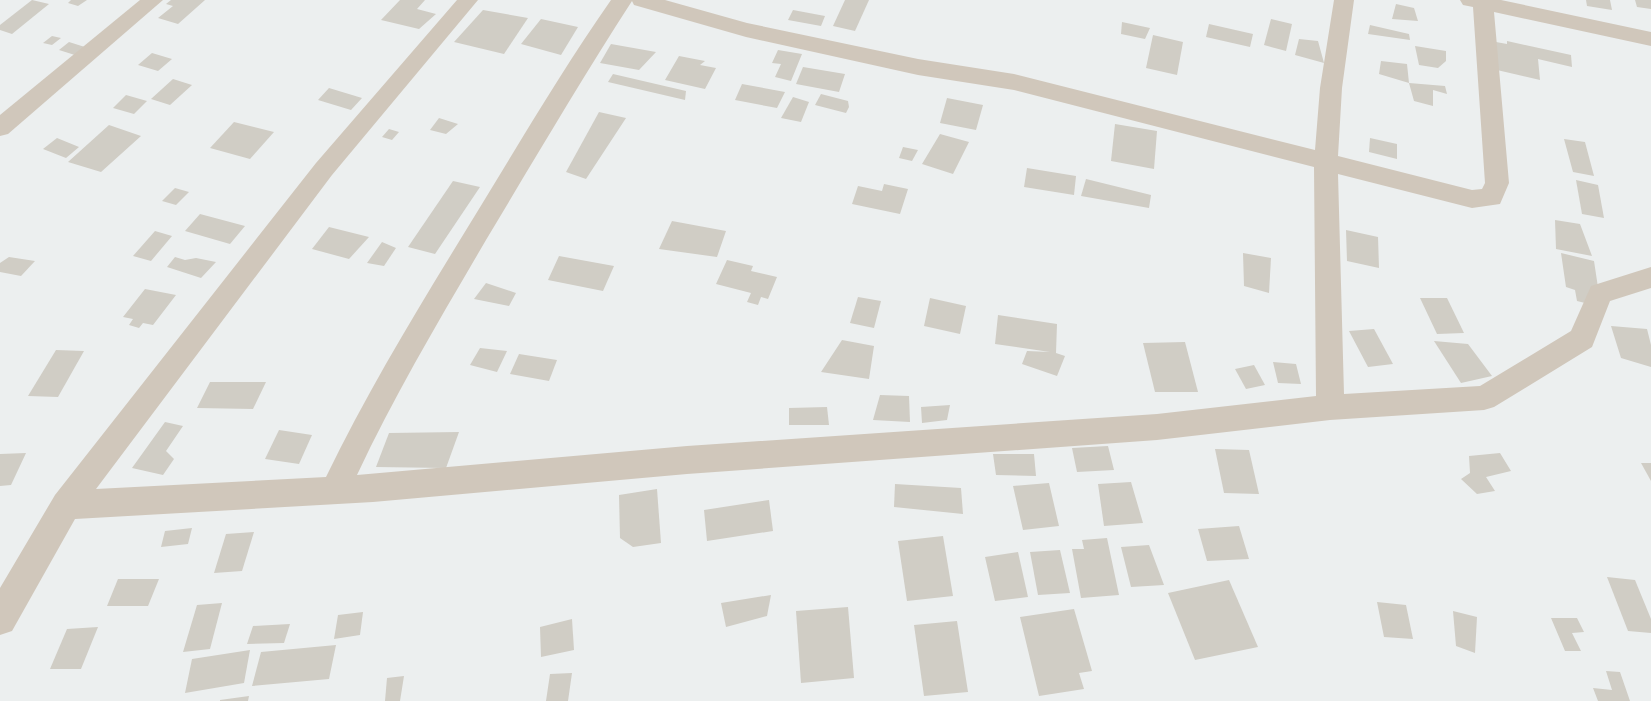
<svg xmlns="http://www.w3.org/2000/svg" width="1651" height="701" font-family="'Varela Round',sans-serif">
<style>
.building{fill:#d0cdc5}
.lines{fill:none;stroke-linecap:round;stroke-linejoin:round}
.street{fill:#d0c7bb;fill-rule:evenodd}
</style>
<rect width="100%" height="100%" fill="#ecefef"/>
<!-- building -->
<g class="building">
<polygon points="32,0 49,4 12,34 0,30 0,25"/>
<polygon points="71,0 87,0 78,6 68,3"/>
<polygon points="171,0 205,0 178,24 158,18 173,6 166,4"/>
<polygon points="400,0 425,0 417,9 436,14 419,29 381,20"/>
<polygon points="845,0 869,0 855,31 833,26"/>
<polygon points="1586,0 1610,0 1612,10 1587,6"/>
<polygon points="1635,0 1651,0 1651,9 1637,7"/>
<polygon points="1396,4 1414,8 1418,21 1392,19"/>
<polygon points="483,10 528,18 504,54 454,42"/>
<polygon points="793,10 825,16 821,26 788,20"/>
<polygon points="541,19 578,27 561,55 521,44"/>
<polygon points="1271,19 1292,24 1286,51 1264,45"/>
<polygon points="1122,22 1150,28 1145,39 1121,34"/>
<polygon points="1209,24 1253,34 1250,47 1206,37"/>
<polygon points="1370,25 1409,34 1410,40 1368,34"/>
<polygon points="1153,35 1183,42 1177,75 1146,68"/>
<polygon points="52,36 61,38 52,45 43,43"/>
<polygon points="1299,39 1318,41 1324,63 1295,55"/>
<polygon points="1507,41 1571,55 1572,67 1538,59 1540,80 1497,70 1496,42 1507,44"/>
<polygon points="69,42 88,48 78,56 59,50"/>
<polygon points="611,44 656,52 639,70 600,63"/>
<polygon points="1415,46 1446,51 1446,61 1438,68 1419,65"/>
<polygon points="778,50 802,54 791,81 775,77 781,64 772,63"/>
<polygon points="152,53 172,59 158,71 138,65"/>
<polygon points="679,56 705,61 700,65 716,68 705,89 665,80"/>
<polygon points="1381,61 1407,64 1409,83 1445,86 1447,94 1433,90 1433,106 1414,101 1409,83 1379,74"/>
<polygon points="803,67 845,74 839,92 796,84"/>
<polygon points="613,74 686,91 685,100 608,82"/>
<polygon points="173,79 192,85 170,105 151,99"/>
<polygon points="742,84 785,92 777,108 735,100"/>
<polygon points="329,88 362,98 351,110 318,100"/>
<polygon points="821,94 848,101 849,107 846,113 815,105"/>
<polygon points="126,95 147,101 134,114 113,108"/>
<polygon points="793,97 809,102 801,122 781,118"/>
<polygon points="947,98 983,105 976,130 940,123"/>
<polygon points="599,112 626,118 586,179 566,172"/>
<polygon points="439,118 458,124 446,134 430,130"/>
<polygon points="234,122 274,132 250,159 210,148"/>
<polygon points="1115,124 1157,131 1154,169 1111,161"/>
<polygon points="109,125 141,136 101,172 68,162"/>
<polygon points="389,129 399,132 392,140 382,137"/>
<polygon points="940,134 969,142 953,174 922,164"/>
<polygon points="57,138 79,147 66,158 43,149"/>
<polygon points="1370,138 1397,144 1397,159 1369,152"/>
<polygon points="1564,139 1585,142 1594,176 1573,172"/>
<polygon points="903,147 918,150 912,161 899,158"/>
<polygon points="1027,168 1076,176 1074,195 1024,187"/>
<polygon points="1086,179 1151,195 1149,208 1081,196"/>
<polygon points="1576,180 1598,185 1604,218 1582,214"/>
<polygon points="453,181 480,187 435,254 408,247"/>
<polygon points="884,184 908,189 900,214 852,204 858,186 882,191"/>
<polygon points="175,188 189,192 176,205 162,201"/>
<polygon points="200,214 245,226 230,244 185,231"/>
<polygon points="1555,220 1580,224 1592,256 1556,249"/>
<polygon points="672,221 726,231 717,257 659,249"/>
<polygon points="329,227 369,237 349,259 312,249"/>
<polygon points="1346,230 1378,237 1379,268 1347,261"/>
<polygon points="155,231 172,236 151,261 133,256"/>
<polygon points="382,242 396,248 384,266 367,263"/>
<polygon points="1243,253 1271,258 1269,293 1244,286"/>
<polygon points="1561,253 1594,261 1599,294 1593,305 1577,301 1575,290 1566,287"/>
<polygon points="559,256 614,266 603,291 548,280"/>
<polygon points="9,257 35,261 21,276 0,272 0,263"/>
<polygon points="175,257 185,260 196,258 216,262 201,278 167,267"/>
<polygon points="727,260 753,266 751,271 777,277 768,299 761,297 758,305 747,302 751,293 716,284"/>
<polygon points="486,283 516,293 509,306 474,299"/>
<polygon points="145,289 176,295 153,325 143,323 139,328 129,325 133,319 123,317"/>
<polygon points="858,297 881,301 874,328 850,323"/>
<polygon points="930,298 966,306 960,334 924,326"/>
<polygon points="1420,298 1447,298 1464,333 1437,334"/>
<polygon points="998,315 1057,324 1056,353 1065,356 1057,376 1022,364 1027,351 1050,352 995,344"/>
<polygon points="1611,326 1647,329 1651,345 1651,367 1621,358"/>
<polygon points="1374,329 1393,364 1368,367 1349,331"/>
<polygon points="842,340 874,346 869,379 821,372"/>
<polygon points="1434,341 1468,344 1492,376 1461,383"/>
<polygon points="1185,342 1198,392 1155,392 1143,343"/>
<polygon points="480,348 507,351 497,372 470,365"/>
<polygon points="56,350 84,351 58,397 28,396"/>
<polygon points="519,354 557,360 549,381 510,374"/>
<polygon points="1273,362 1296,364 1301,384 1278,383"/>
<polygon points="1254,365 1265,385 1246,389 1235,369"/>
<polygon points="210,382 266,382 253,409 197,408"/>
<polygon points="880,395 909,396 910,422 873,420"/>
<polygon points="950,405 947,420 922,423 921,407"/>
<polygon points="827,407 829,425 789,425 789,408"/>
<polygon points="165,422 183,426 166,451 174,459 163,475 132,468"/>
<polygon points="279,430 312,435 299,464 265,459"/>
<polygon points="459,432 446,468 376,467 389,433"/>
<polygon points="1108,446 1114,470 1077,472 1072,448"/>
<polygon points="1215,449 1249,450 1259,494 1224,493"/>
<polygon points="26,453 11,485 0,486 0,454"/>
<polygon points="1500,453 1511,471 1486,477 1495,491 1477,494 1461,479 1470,473 1469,456"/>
<polygon points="993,454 1034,454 1036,476 996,475"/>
<polygon points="1641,463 1651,463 1651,481"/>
<polygon points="1131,482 1143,523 1104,526 1098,484"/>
<polygon points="1049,483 1059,526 1023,530 1013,486"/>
<polygon points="895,484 961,488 963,514 894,507"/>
<polygon points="657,489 661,543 633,547 620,538 619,495"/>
<polygon points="769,500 773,531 707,541 704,510"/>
<polygon points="1239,526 1249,559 1207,561 1198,529"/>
<polygon points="192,528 188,544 161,547 165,531"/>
<polygon points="254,532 242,571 214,573 226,534"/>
<polygon points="943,536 953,596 907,601 898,541"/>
<polygon points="1107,538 1119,595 1081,598 1072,549 1084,549 1082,540"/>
<polygon points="1149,545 1164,585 1131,587 1121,547"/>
<polygon points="1060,550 1070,593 1038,595 1030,552"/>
<polygon points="1018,552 1028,597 995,601 985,557"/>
<polygon points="1607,577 1635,580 1651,619 1651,633 1628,631"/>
<polygon points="118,579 159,579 148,606 107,606"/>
<polygon points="1229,580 1258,647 1195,660 1168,593"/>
<polygon points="771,595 767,616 726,627 721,603"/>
<polygon points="1377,602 1406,605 1413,639 1384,637"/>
<polygon points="222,603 210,649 183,652 197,605"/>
<polygon points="848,607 854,678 801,683 796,611"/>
<polygon points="1074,609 1092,671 1079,673 1084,689 1039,696 1020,617"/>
<polygon points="1453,611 1477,617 1475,653 1456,646"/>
<polygon points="363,612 360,635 334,639 338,615"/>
<polygon points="1551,618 1577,618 1584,632 1572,633 1581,651 1565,651"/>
<polygon points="572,619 574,650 541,657 540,627"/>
<polygon points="957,621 968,692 924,696 914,625"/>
<polygon points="290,624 284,643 247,644 253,626"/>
<polygon points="98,627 81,669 50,669 67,629"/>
<polygon points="336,645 329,679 252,686 261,652"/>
<polygon points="250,650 244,683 185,693 192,659"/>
<polygon points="1606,671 1620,672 1630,701 1598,701 1593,688 1612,690"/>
<polygon points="572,673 568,701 546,701 550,674"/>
<polygon points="404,676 400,701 385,701 387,678"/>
<polygon points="249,696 248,701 220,701 220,700"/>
</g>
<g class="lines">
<!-- street -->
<g class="street">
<polygon points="140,0 163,0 8,134 0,136 0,115"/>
<path d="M 457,0 L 478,0 L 332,175 L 96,489 L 326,477 C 372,382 427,294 482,204 C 524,135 565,66 611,0 L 665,0 L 747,23 L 918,59 L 1014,74 L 1315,150 L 1320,88 L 1334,0 L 1354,0 L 1342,88 L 1338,156 L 1472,190 L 1482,189 L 1485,183 L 1473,7 L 1463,5 L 1460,0 L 1501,0 L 1651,32 L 1651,46 L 1494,12 L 1509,183 L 1500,204 L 1472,208 L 1338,174 L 1344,394 L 1480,386 L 1571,331 L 1591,286 L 1651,267 L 1651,288 L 1610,301 L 1592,347 L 1494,407 L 1484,410 L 1330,420 L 1157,440 L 687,474 L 373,502 L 75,519 L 12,631 L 0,635 L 0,588 L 55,495 L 316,163 ZM 632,1 L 634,5 L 746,37 L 918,75 L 1014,90 L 1314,167 L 1316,396 L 1157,414 L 687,446 L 357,475 C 395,394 441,317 486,240 C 534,160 581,80 632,1 Z"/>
</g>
</g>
</svg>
